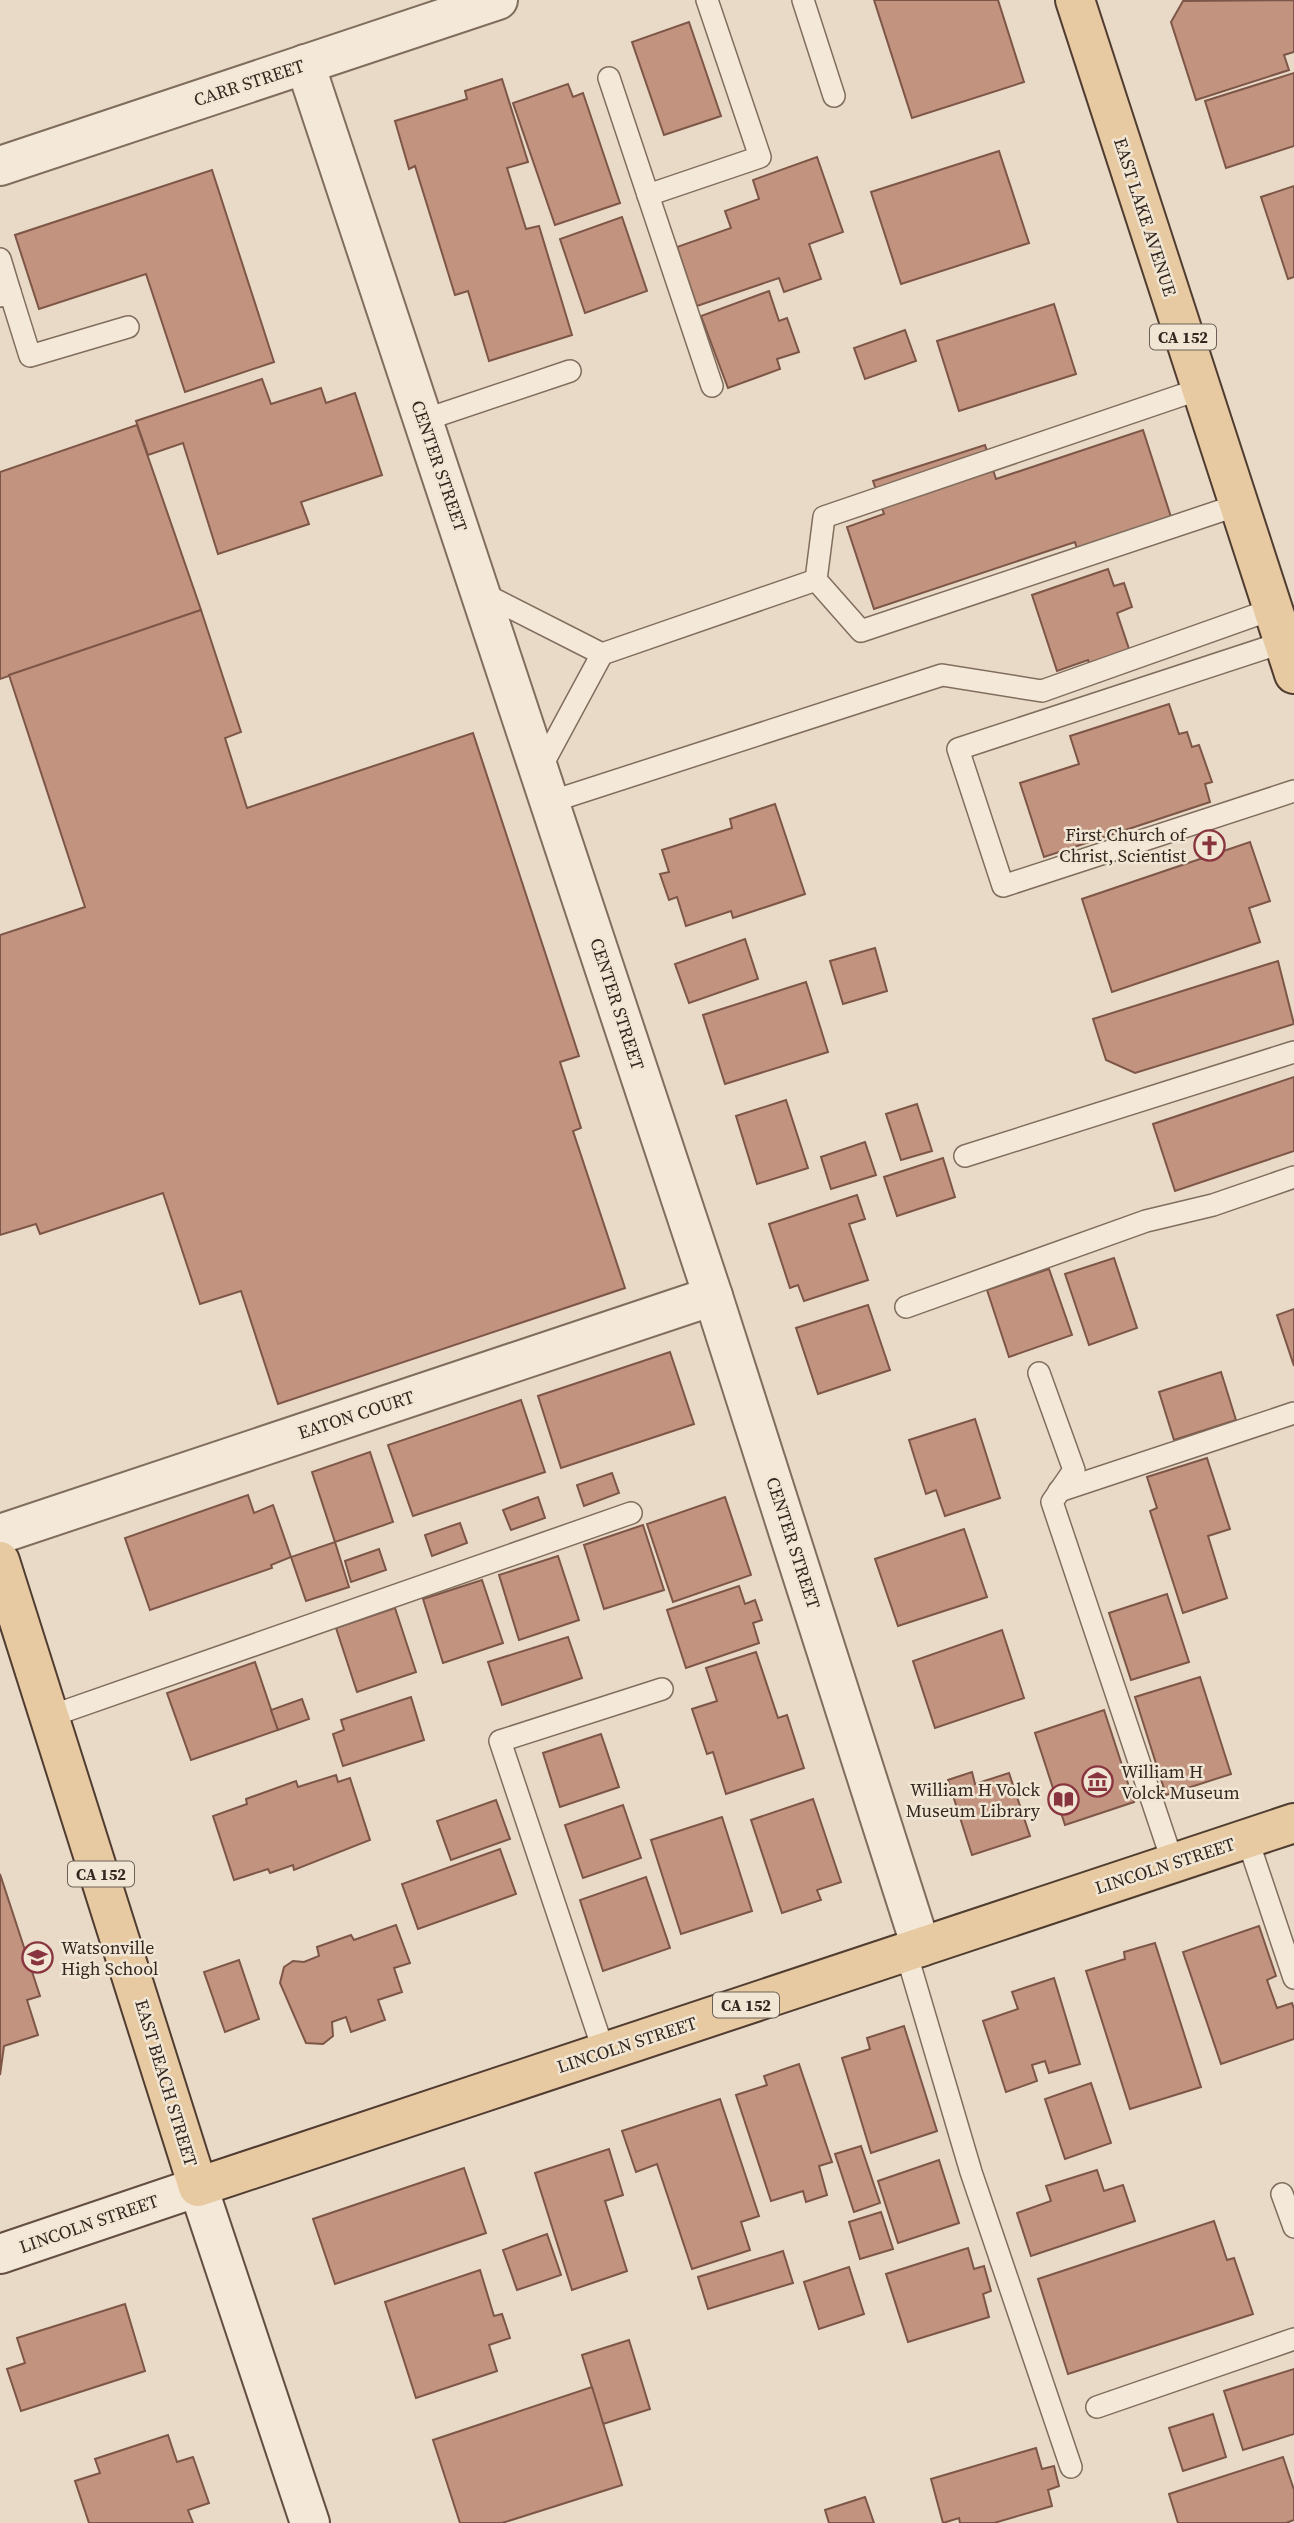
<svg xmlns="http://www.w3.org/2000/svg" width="1294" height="2523" font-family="'Source Serif 4',serif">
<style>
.building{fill:#c29480;stroke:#7e5647;stroke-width:2}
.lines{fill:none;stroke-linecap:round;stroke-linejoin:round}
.lane-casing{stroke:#816d5e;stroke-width:24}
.street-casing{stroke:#816d5e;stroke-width:42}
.secondary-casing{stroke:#634e41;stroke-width:42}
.primary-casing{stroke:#503c31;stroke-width:42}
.lane{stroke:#f4e9d8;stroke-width:21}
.street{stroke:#f4e9d8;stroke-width:38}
.secondary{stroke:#f4e9d8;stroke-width:38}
.primary{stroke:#e7caa2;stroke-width:38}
.labels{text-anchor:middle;stroke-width:5;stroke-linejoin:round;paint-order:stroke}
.shield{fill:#f1e6d4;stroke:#6c6056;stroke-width:2}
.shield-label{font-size:16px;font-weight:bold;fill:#332720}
.street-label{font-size:18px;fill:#332720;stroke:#f1e6d4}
.poi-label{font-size:18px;fill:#332720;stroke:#f1e6d4;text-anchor:end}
</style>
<rect width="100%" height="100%" fill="#e8dac6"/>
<!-- building -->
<g class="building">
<polygon points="874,0 998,0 1024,82 912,118"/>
<polygon points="1294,0 1294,52 1284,55 1289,70 1196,100 1171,22 1183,1"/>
<polygon points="689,22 721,116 664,135 632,42"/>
<polygon points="1294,73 1294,146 1226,168 1205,101"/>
<polygon points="502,79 528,162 507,168 526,229 539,226 572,335 489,361 468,291 455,295 415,166 409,169 395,121 467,99 465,91"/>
<polygon points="568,84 573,97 583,93 620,203 555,225 513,103"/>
<polygon points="999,151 1029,243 901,284 871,192"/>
<polygon points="817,157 843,232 809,244 821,279 784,292 779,278 697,306 677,247 731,228 725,211 759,199 753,180"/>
<polygon points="212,170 274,362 185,392 146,274 39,309 15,235"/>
<polygon points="1294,186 1294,277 1288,279 1261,197"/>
<polygon points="622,217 647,291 585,313 560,239"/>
<polygon points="769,291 779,321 787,318 799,352 777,359 780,369 728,388 701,316"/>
<polygon points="1054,304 1076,374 959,411 937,341"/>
<polygon points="905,330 916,361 865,379 854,348"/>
<polygon points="262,379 271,404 321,388 326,403 355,393 382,475 301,502 309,524 218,554 183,443 148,455 136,421"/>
<polygon points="137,425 201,610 0,679 0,472"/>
<polygon points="1143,430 1171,517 1077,549 1075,542 874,609 847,527 884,514 873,481 985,445 996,479"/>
<polygon points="1108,569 1114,586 1124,583 1132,607 1117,613 1130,652 1090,666 1088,660 1057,671 1032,595"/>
<polygon points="201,610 241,732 225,738 247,808 473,733 579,1056 560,1062 581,1128 573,1131 625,1288 278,1404 241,1291 200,1304 163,1193 40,1234 36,1224 0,1235 0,935 85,907 9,675"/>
<polygon points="1169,704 1179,734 1187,732 1192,747 1199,745 1212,782 1205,784 1210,802 1044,857 1020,783 1079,764 1070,736"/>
<polygon points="775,804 805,894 733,918 731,911 686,926 677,897 669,900 660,874 669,872 662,850 732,828 730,819"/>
<polygon points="1250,842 1270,901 1249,908 1260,942 1112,992 1082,899"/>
<polygon points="745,939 758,979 689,1003 675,964"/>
<polygon points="875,948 887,991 843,1004 830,961"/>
<polygon points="1278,961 1294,1024 1135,1073 1106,1060 1093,1019"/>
<polygon points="806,982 828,1052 725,1084 703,1015"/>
<polygon points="1294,1077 1294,1151 1175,1191 1153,1124"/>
<polygon points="786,1100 808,1168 757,1184 736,1116"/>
<polygon points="917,1104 932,1151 901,1160 886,1114"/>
<polygon points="865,1142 876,1175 831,1189 821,1157"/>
<polygon points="943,1158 955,1197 897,1216 884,1177"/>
<polygon points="857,1195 865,1219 849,1224 868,1280 804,1301 798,1285 790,1288 769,1224"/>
<polygon points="1114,1258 1137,1328 1089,1345 1065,1274"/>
<polygon points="1049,1269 1072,1335 1009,1357 987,1290"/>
<polygon points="868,1305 890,1370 818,1394 796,1328"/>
<polygon points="1294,1309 1294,1366 1277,1315"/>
<polygon points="670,1352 694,1424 561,1468 538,1396"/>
<polygon points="1221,1372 1236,1420 1174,1440 1159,1392"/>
<polygon points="521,1400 545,1472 413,1516 388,1445"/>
<polygon points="975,1419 1000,1498 945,1516 936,1490 926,1494 909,1440"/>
<polygon points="370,1452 393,1522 335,1542 312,1472"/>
<polygon points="1207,1458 1230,1529 1208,1536 1227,1598 1183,1613 1150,1511 1157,1508 1147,1477"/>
<polygon points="612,1473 619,1493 584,1506 577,1485"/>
<polygon points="248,1495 254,1513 273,1505 291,1557 271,1565 272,1568 150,1610 125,1538"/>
<polygon points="538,1497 545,1518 511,1530 503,1510"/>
<polygon points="725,1497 751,1575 673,1602 647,1524"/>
<polygon points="460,1523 467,1543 432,1556 425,1535"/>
<polygon points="643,1525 664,1590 604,1609 584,1545"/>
<polygon points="964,1529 987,1597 898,1626 875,1559"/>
<polygon points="335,1542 349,1587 306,1601 291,1557"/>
<polygon points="379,1549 386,1570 351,1582 345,1561"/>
<polygon points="558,1556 579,1620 519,1640 499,1575"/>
<polygon points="482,1580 503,1643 443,1663 423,1599"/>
<polygon points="739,1586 745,1604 755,1600 762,1620 753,1623 759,1643 686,1668 667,1610"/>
<polygon points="1167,1594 1189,1662 1131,1680 1109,1613"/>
<polygon points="395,1608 416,1672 357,1692 336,1628"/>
<polygon points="1002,1630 1024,1698 935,1728 913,1661"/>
<polygon points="568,1637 582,1678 502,1705 488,1662"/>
<polygon points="756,1652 778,1718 787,1715 804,1768 726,1794 713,1752 707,1754 692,1709 717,1701 706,1668"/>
<polygon points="255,1662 278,1730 191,1760 167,1693"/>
<polygon points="1200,1677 1231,1774 1166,1795 1135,1697"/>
<polygon points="411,1697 424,1740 343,1766 333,1734 344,1730 341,1720"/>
<polygon points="302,1699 309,1719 278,1730 271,1710"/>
<polygon points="1104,1710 1134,1802 1065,1825 1035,1733"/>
<polygon points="601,1734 619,1787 560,1807 543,1753"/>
<polygon points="972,1772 975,1784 1009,1773 1030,1836 972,1855 948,1780"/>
<polygon points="336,1775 338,1782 350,1778 370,1840 294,1870 293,1865 270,1873 268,1869 234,1880 213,1816 247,1804 246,1799 296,1781 298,1787"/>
<polygon points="813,1799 841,1882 817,1890 821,1900 782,1913 751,1820"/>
<polygon points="496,1800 510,1839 451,1860 437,1821"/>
<polygon points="623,1805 641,1858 583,1878 565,1825"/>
<polygon points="722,1817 752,1911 681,1934 651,1840"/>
<polygon points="500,1849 516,1894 418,1929 402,1884"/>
<polygon points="0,1874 40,1996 27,2000 38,2035 4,2046 0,2075"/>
<polygon points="646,1877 670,1948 603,1971 580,1900"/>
<polygon points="396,1925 410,1963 394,1968 402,1992 378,2000 385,2020 351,2032 346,2017 332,2022 333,2036 323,2044 306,2043 280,1983 284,1967 293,1961 304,1962 319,1956 317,1947 351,1935 354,1940"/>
<polygon points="1259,1926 1276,1976 1267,1980 1277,2008 1292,2003 1294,2009 1294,2039 1221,2064 1183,1952"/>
<polygon points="1155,1943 1201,2087 1130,2109 1086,1971 1125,1959 1124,1952"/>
<polygon points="239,1960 259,2019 225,2032 204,1972"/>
<polygon points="1054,1978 1080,2064 1049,2073 1045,2061 1032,2065 1037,2081 1006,2092 983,2021 1018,2009 1012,1992"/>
<polygon points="904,2026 937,2131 871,2153 842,2058 870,2049 867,2038"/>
<polygon points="799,2064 832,2162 819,2166 827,2195 806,2202 803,2191 771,2201 736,2095 767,2085 764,2076"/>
<polygon points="1091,2083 1111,2143 1065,2159 1045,2099"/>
<polygon points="720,2099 759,2216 741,2222 750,2250 692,2269 657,2164 636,2172 622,2131"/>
<polygon points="861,2146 880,2203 854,2212 835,2154"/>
<polygon points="609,2149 623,2195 605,2201 627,2271 572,2290 535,2173"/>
<polygon points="939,2160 959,2223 898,2243 878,2181"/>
<polygon points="464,2168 486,2233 335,2284 313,2219"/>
<polygon points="1097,2170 1104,2191 1123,2185 1135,2221 1031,2256 1017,2213 1051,2201 1046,2186"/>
<polygon points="881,2212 893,2249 860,2259 849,2222"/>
<polygon points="1214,2221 1227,2260 1234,2258 1253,2314 1068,2374 1038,2279"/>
<polygon points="547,2234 561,2275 517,2290 503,2250"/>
<polygon points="968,2248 974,2269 984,2266 991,2291 983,2294 989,2317 908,2342 886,2274"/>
<polygon points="783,2251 793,2283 708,2309 698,2277"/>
<polygon points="849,2267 864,2314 819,2329 804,2282"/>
<polygon points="480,2270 494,2316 502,2314 510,2338 489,2345 497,2371 416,2398 385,2302"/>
<polygon points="125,2304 145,2371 21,2411 7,2369 25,2363 17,2338"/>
<polygon points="629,2340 650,2409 603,2424 582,2355"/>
<polygon points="1294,2369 1294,2434 1243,2450 1224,2391"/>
<polygon points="592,2387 622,2485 502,2523 460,2523 433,2440"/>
<polygon points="1213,2414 1226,2457 1183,2471 1169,2428"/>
<polygon points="168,2435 177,2462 193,2457 209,2503 188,2510 193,2523 89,2523 75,2481 100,2473 95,2459"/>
<polygon points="1036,2448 1042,2469 1054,2466 1059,2486 1048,2490 1052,2506 994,2523 960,2523 959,2518 943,2523 931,2479"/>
<polygon points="1283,2457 1294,2490 1294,2520 1286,2523 1178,2523 1169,2494"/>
<polygon points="865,2497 874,2523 829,2523 825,2510"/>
</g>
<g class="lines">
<defs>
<g id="lane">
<polyline points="803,0 834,96"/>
<polyline points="609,78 648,195 760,157 707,0"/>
<polyline points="648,195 712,386"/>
<polyline points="0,259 10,292"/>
<polyline points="0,296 10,292 30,356 128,327"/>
<polyline points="1200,389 824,517 816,580 861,631 1238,505"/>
<polyline points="424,420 570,371"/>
<polyline points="482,593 602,654"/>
<polyline points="1284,642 958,749 1003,886 1294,791"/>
<polyline points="540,769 602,654 816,580"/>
<polyline points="550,802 942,675 1042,691 1273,609"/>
<polyline points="965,1156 1294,1052"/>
<polyline points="906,1307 1146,1221 1213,1205 1294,1177"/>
<polyline points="1039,1373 1074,1470 1052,1502 1173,1863"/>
<polyline points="1059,1491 1294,1413"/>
<polyline points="51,1716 631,1513"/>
<polyline points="1247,1838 1294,1978"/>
<polyline points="906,1952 971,2172 1071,2467"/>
<polyline points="604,2052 500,1741 662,1689"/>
<polyline points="1282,2194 1294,2227"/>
<polyline points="1097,2407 1294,2339"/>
</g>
<g id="street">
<polyline points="305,64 713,1296 921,1947"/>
<polyline points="0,166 498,0"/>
<polyline points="0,1534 713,1296"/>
</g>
<polyline id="secondary" points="0,2254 198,2187 310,2523"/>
<g id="primary">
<polyline points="1075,0 1294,674"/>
<polyline points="0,1561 198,2187 1294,1823"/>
</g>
</defs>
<!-- lane casing -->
<use href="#lane" class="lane-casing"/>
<!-- street casing -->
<use href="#street" class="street-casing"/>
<!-- secondary casing -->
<use href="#secondary" class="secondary-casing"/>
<!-- primary casing -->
<use href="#primary" class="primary-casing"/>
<!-- lane -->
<use href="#lane" class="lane"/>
<!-- street -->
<use href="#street" class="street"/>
<!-- secondary -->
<use href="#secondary" class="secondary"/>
<!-- primary -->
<use href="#primary" class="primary"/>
</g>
<!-- icons -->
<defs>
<symbol id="church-ring" viewBox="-11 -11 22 22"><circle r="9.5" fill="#f1e6d4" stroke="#89353f" stroke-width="1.5"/><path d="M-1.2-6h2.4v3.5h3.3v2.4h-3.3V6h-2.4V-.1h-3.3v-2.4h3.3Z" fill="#89353f"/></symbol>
<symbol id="museum-ring" viewBox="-11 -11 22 22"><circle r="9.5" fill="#f1e6d4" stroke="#89353f" stroke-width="1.5"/><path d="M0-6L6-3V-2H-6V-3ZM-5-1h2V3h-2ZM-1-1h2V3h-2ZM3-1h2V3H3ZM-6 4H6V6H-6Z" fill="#89353f"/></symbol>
<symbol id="library-ring" viewBox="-11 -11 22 22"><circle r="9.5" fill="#f1e6d4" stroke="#89353f" stroke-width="1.5"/><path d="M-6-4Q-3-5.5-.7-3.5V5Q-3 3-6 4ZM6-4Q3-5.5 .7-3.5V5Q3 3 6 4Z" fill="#89353f"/></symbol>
<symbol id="school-ring" viewBox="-11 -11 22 22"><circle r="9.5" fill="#f1e6d4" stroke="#89353f" stroke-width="1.5"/><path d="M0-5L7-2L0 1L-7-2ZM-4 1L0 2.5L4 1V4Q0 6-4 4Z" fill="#89353f"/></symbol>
</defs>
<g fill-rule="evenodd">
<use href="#church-ring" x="1192" y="828" width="35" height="35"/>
<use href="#museum-ring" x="1080" y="1764" width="35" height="35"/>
<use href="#library-ring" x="1046" y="1782" width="35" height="35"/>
<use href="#school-ring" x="20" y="1940" width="35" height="35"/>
</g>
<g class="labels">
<!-- shield labels -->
<g class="shield">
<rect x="1150" y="324.5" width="66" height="25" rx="5"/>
<rect x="68" y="1861.5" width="66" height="25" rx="5"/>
<rect x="713" y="1992.5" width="66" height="25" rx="5"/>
</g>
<g class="shield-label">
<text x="1183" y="343">CA 152</text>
<text x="101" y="1880">CA 152</text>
<text x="746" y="2011">CA 152</text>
</g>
<!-- street labels -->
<g class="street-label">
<text transform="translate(249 83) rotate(-18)" y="6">CARR STREET</text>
<text transform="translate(1145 217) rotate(72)" y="6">EAST LAKE AVENUE</text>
<text transform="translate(439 466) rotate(71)" y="6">CENTER STREET</text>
<text transform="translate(617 1004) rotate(72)" y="6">CENTER STREET</text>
<text transform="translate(356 1415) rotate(-18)" y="6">EATON COURT</text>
<text transform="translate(793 1543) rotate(72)" y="6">CENTER STREET</text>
<text transform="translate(1165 1866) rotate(-18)" y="6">LINCOLN STREET</text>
<text transform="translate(627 2045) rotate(-18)" y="6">LINCOLN STREET</text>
<text transform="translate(166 2083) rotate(73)" y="6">EAST BEACH STREET</text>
<text transform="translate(89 2224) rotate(-19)" y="6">LINCOLN STREET</text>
</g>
<!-- poi labels -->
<g class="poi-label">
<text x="1186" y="841">First Church of<tspan x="1186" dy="21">Christ, Scientist</tspan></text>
<text x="1121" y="1778" text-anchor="start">William H<tspan x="1121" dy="21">Volck Museum</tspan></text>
<text x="1040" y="1796">William H Volck<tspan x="1040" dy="21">Museum Library</tspan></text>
<text x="61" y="1954" text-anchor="start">Watsonville<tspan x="61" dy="21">High School</tspan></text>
</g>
</g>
</svg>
